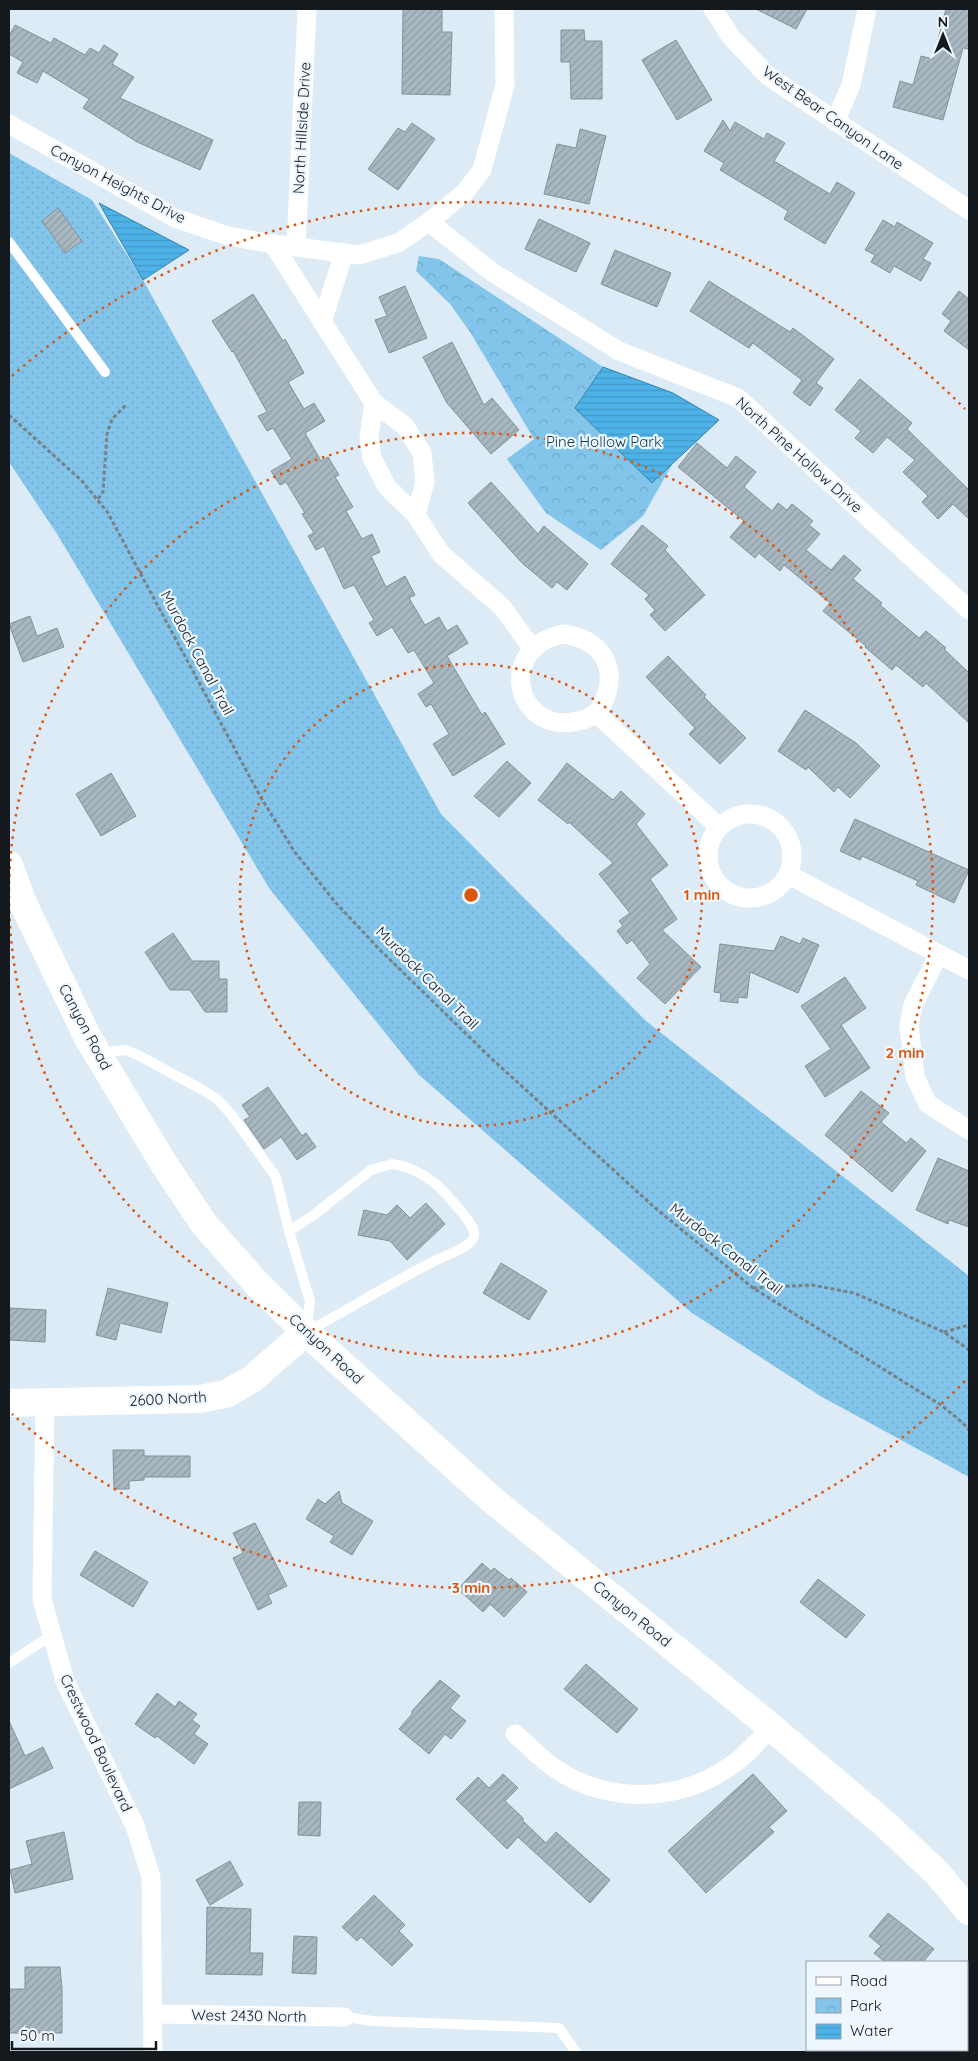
<svg xmlns="http://www.w3.org/2000/svg" width="978" height="2061" font-family="Quicksand,sans-serif">
<style>
.grass{fill:url(#grass-dots)}
.park{fill:url(#park-crowns)}
.water{fill:url(#water-rules);stroke:#3c84aa}
.building{fill:url(#building-hatch);stroke:#83919a}
.lines{fill:none;stroke-linecap:round;stroke-linejoin:round}
.path{stroke:#778188;stroke-width:3;stroke-dasharray:4 2.5;stroke-linecap:butt}
.lane{stroke:#fff;stroke-width:10}
.street{stroke:#fff;stroke-width:19}
.secondary{stroke:#fff;stroke-width:28}
.ring{fill:none;stroke:#dd560d;stroke-width:2.5;stroke-dasharray:2.5 5}
.labels{text-anchor:middle;stroke-width:4.5;stroke-linejoin:round;paint-order:stroke}
.street-label{font-size:15px;fill:#14191d;stroke:#eef7fd}
.park-label{font-size:15px;fill:#0d3a4f;stroke:#eef7fd}
.centre{fill:#dd560d;stroke:#eef7fd;stroke-width:2.5}
.ring-label{font-size:15px;text-anchor:middle;font-weight:bold;fill:#dd560d;stroke:#eef7fd;stroke-width:4.5;stroke-linejoin:round;paint-order:stroke}
</style>
<defs>
<pattern id="grass-dots" width="8" height="8" patternUnits="userSpaceOnUse" patternTransform="scale(1.25)"><rect width="8" height="8" fill="#83c5ea"/><path d="M2 2h.1M6 6h.1" fill="none" stroke="#70a9c8" stroke-width="1.8" stroke-linecap="round"/></pattern>
<pattern id="park-crowns" width="20" height="18" patternUnits="userSpaceOnUse" patternTransform="scale(1.25)"><rect width="20" height="18" fill="#83c5ea"/><path d="M2 6a3 3 0 1 1 6 0M12 15a3 3 0 1 1 6 0" fill="none" stroke="#70a9c8"/></pattern>
<pattern id="water-rules" width="6" height="5" patternUnits="userSpaceOnUse" patternTransform="scale(1.25)"><rect width="6" height="5" fill="#4db2e7"/><path d="M0 2.5h6" fill="none" stroke="#4298c6"/></pattern>
<pattern id="building-hatch" width="6" height="6" patternUnits="userSpaceOnUse" patternTransform="scale(1.25)"><rect width="6" height="6" fill="#a8b7c0"/><path d="M-1 1l2-2M0 6l6-6M5 7l2-2" fill="none" stroke="#909da5"/></pattern>
</defs>
<rect width="100%" height="100%" fill="#dcebf5"/>
<!-- grass -->
<polygon class="grass" points="9,153 92,200 143,280 441,814 646,1021 969,1276 969,1477 822,1397 692,1313 419,1075 269,888 57,534 9,462"/>
<!-- park -->
<polygon class="park" points="419,256 439,259 603,367 673,393 719,420 673,463 643,516 601,550 546,513 507,459 534,439 470,332 450,304 416,271"/>
<!-- water -->
<g class="water">
<polygon points="99,203 189,250 143,280"/>
<polygon points="603,367 673,393 719,420 652,483 575,408"/>
</g>
<!-- building -->
<g class="building">
<polygon points="403,9 442,9 442,32 452,32 450,95 402,94"/>
<polygon points="756,9 807,9 796,29"/>
<polygon points="946,9 969,9 969,49 963,48 943,120 893,107 900,81 913,85 921,56 933,59"/>
<polygon points="15,25 51,43 54,38 85,55 90,48 99,53 104,45 118,54 112,64 134,77 120,98 213,140 200,170 137,142 83,108 89,99 43,71 37,83 17,73 23,62 9,54 9,36"/>
<polygon points="561,30 584,30 585,41 602,41 602,99 571,99 570,62 561,62"/>
<polygon points="676,40 712,100 677,120 642,60"/>
<polygon points="723,120 730,131 735,122 764,139 767,133 785,143 774,161 830,194 837,182 855,193 825,244 784,219 788,211 780,206 720,170 724,163 704,151"/>
<polygon points="412,123 435,139 398,190 368,169 398,128 405,132"/>
<polygon points="580,129 606,136 589,204 544,194 557,144 576,148"/>
<polygon points="58,208 82,241 65,253 42,221"/>
<polygon points="539,219 590,243 576,272 525,249"/>
<polygon points="883,220 895,227 897,222 933,243 923,259 931,263 921,281 894,266 890,273 871,262 875,255 865,250"/>
<polygon points="615,250 671,273 657,307 601,284"/>
<polygon points="709,281 790,332 793,328 834,359 816,383 823,388 810,406 793,393 802,380 753,343 749,348 690,311"/>
<polygon points="405,286 427,338 389,353 375,320 387,316 379,297"/>
<polygon points="959,291 969,299 969,350 944,331 951,321 942,314"/>
<polygon points="253,294 283,341 285,339 304,373 288,382 304,409 314,403 325,421 305,433 321,461 328,457 339,475 335,477 353,507 346,511 362,539 372,534 380,552 371,556 386,587 405,576 415,595 409,598 425,625 439,617 447,631 457,625 468,643 447,656 482,715 485,712 505,744 453,776 433,744 449,734 431,704 426,707 418,694 434,683 414,650 408,653 392,627 377,636 369,623 374,620 354,585 344,589 324,546 316,550 308,536 314,533 302,514 305,513 286,482 280,485 271,471 292,459 273,428 267,431 258,416 267,412 233,351 232,352 212,321"/>
<polygon points="452,342 484,405 492,398 519,430 491,454 447,403 423,357"/>
<polygon points="860,379 912,423 907,429 969,490 969,519 953,504 938,519 922,502 928,496 903,472 915,460 887,437 873,453 855,438 861,431 835,410"/>
<polygon points="697,443 727,468 736,456 756,472 744,487 772,511 778,503 787,510 792,504 813,521 809,525 820,534 806,550 831,570 844,555 861,570 853,579 882,603 880,605 919,638 926,631 946,648 944,649 969,673 969,723 926,683 923,687 896,665 892,670 865,647 866,646 823,611 830,603 784,565 780,571 759,553 755,558 730,537 744,521 678,467"/>
<polygon points="491,482 538,534 544,526 588,564 567,590 557,582 552,588 522,563 468,503"/>
<polygon points="642,525 668,546 665,550 705,595 665,631 650,615 655,610 645,599 649,595 611,564"/>
<polygon points="30,616 37,636 57,628 64,647 23,662 9,624"/>
<polygon points="668,656 706,695 704,697 746,738 720,764 689,734 695,728 646,677"/>
<polygon points="805,710 856,743 880,766 850,798 838,787 834,792 808,767 806,770 778,751"/>
<polygon points="507,761 531,783 499,817 474,796"/>
<polygon points="567,763 613,800 621,791 645,814 636,824 668,865 650,879 677,919 662,930 701,967 665,1004 637,978 650,964 632,940 627,944 617,931 623,926 619,921 630,913 599,874 613,863 569,822 568,824 538,800"/>
<polygon points="111,773 136,816 101,836 76,794"/>
<polygon points="855,819 969,870 954,903 916,885 918,881 862,856 860,860 840,851"/>
<polygon points="173,933 192,961 219,961 219,979 227,979 227,1012 205,1012 190,990 170,990 145,952"/>
<polygon points="781,936 800,944 803,938 819,945 798,993 750,972 747,998 738,997 738,1003 720,1001 721,993 714,992 720,944 774,951"/>
<polygon points="845,977 866,1008 841,1025 870,1068 825,1097 805,1066 831,1049 801,1006"/>
<polygon points="268,1087 302,1136 306,1133 316,1147 297,1160 281,1137 264,1149 244,1120 250,1117 242,1105"/>
<polygon points="861,1091 889,1113 881,1122 906,1143 911,1138 926,1151 892,1192 825,1135"/>
<polygon points="938,1158 969,1171 969,1227 949,1220 948,1224 916,1210"/>
<polygon points="426,1203 445,1224 407,1260 390,1241 358,1235 364,1210 387,1215 397,1205 410,1218"/>
<polygon points="501,1263 547,1291 529,1320 483,1293"/>
<polygon points="108,1288 168,1303 161,1333 120,1323 116,1340 96,1335"/>
<polygon points="9,1308 46,1310 45,1342 9,1340"/>
<polygon points="113,1450 144,1450 144,1456 190,1456 190,1477 144,1477 144,1480 129,1481 129,1489 114,1489"/>
<polygon points="339,1491 342,1503 373,1521 352,1555 330,1542 334,1536 306,1519 318,1499 325,1504"/>
<polygon points="255,1523 287,1586 268,1595 272,1603 258,1610 233,1558 243,1553 233,1533"/>
<polygon points="95,1551 148,1582 133,1607 80,1575"/>
<polygon points="482,1563 491,1571 494,1568 509,1580 511,1578 527,1592 504,1617 490,1604 483,1612 458,1589"/>
<polygon points="818,1579 865,1615 846,1638 800,1602"/>
<polygon points="586,1664 638,1709 617,1733 564,1689"/>
<polygon points="440,1680 460,1696 450,1708 466,1721 451,1739 445,1734 429,1754 399,1729 412,1714 412,1711"/>
<polygon points="157,1693 175,1707 179,1701 197,1714 192,1720 200,1726 194,1734 208,1744 194,1764 157,1736 155,1738 135,1724"/>
<polygon points="9,1721 25,1756 43,1747 53,1768 9,1789"/>
<polygon points="503,1774 518,1788 505,1801 523,1818 523,1821 546,1843 556,1832 610,1880 590,1903 518,1837 507,1849 456,1799 478,1777 489,1788"/>
<polygon points="753,1774 787,1811 769,1827 774,1832 706,1893 668,1851"/>
<polygon points="299,1802 321,1802 320,1836 298,1835"/>
<polygon points="64,1832 73,1879 15,1893 10,1870 32,1864 26,1841"/>
<polygon points="230,1861 243,1885 210,1905 196,1880"/>
<polygon points="374,1895 405,1925 399,1931 413,1945 392,1966 361,1937 357,1941 342,1927"/>
<polygon points="207,1907 251,1909 250,1953 263,1953 262,1975 206,1974"/>
<polygon points="888,1913 934,1949 923,1962 885,1962 874,1953 881,1946 869,1936"/>
<polygon points="294,1936 317,1937 316,1974 292,1973"/>
<polygon points="25,1967 60,1967 62,1989 62,2033 9,2033 9,1989 25,1989"/>
</g>
<g class="lines">
<!-- path -->
<g class="path">
<polyline points="9,415 82,481 108,513 260,796 294,851 336,903 380,950 491,1058 654,1207 753,1288 941,1405 963,1423 969,1430"/>
<polyline points="98,499 103,492 107,434 112,419 126,405"/>
<polyline points="753,1288 812,1285 854,1293 944,1332 969,1350"/>
<polyline points="944,1332 969,1325"/>
</g>
<!-- lane -->
<g class="lane">
<polyline points="9,242 105,372"/>
<polyline points="99,1053 125,1050 136,1054 199,1088 216,1098 231,1114 276,1177 289,1231"/>
<path d="M 392,1164 C 416,1167 437,1182 452,1201 C 458,1208 476,1226 474,1236 C 472,1246 452,1253 443,1257 C 396,1279 352,1308 306,1332 L 310,1301 L 289,1231 L 311,1217 L 371,1170 Z"/>
<polyline points="9,1663 52,1635"/>
<polyline points="344,2017 373,2021 559,2028 576,2052"/>
</g>
<!-- street -->
<g class="street">
<polyline points="713,9 731,37 768,76 969,210"/>
<polyline points="835,122 851,85 867,9"/>
<polyline points="9,124 175,218 228,236 273,244 359,255 398,243 429,222 465,192 482,170 505,85 504,9"/>
<polyline points="429,222 492,272 619,351 738,398 969,610"/>
<polyline points="273,244 374,403 405,426 422,453 425,482 416,515"/>
<polyline points="296,247 307,9"/>
<polyline points="322,322 344,253"/>
<polyline points="374,403 369,436 372,458 387,487 416,515 441,554 502,607 532,648"/>
<path d="M 564,634 C 603,640 620,669 602,705 C 597,715 589,719 578,721 C 516,736 494,647 564,634 Z"/>
<polyline points="597,714 719,827"/>
<circle cx="750" cy="856" r="42"/>
<polyline points="789,875 969,970"/>
<polyline points="939,954 913,1005 909,1026 915,1077 928,1104 969,1130"/>
<polyline points="45,1402 42,1599 65,1681 135,1826 151,1877 153,2052"/>
<path d="M 515,1734 C 528,1745 539,1757 553,1767 C 605,1804 677,1803 729,1767 C 745,1757 758,1741 771,1727"/>
<polyline points="153,2014 344,2017"/>
</g>
<!-- secondary -->
<g class="secondary">
<polyline points="9,865 22,901 88,1038 164,1164 204,1224 258,1285 306,1332 490,1498 771,1727 886,1825 937,1873 969,1911"/>
<polyline points="9,1403 199,1399 226,1394 252,1379 306,1332"/>
</g>
</g>
<!-- distance rings -->
<g class="ring">
<circle cx="471" cy="895" r="231"/>
<circle cx="471" cy="895" r="462"/>
<path d="M965 1381A693 693 0 0 1 12 1414M12 376A693 693 0 0 1 965 409"/>
</g>
<g class="labels">
<!-- street labels -->
<g class="street-label">
<text transform="translate(833 118) rotate(35)" y="5">West Bear Canyon Lane</text>
<text transform="translate(302 128) rotate(-87)" y="5">North Hillside Drive</text>
<text transform="translate(118 184) rotate(28)" y="5">Canyon Heights Drive</text>
<text transform="translate(799 455) rotate(42)" y="5">North Pine Hollow Drive</text>
<text transform="translate(197 653) rotate(62)" y="5">Murdock Canal Trail</text>
<text transform="translate(427 978) rotate(45)" y="5">Murdock Canal Trail</text>
<text transform="translate(85 1027) rotate(62)" y="5">Canyon Road</text>
<text transform="translate(726 1249) rotate(38)" y="5">Murdock Canal Trail</text>
<text transform="translate(326 1349) rotate(43)" y="5">Canyon Road</text>
<text transform="translate(168 1399) rotate(-3)" y="5">2600 North</text>
<text transform="translate(632 1614) rotate(39)" y="5">Canyon Road</text>
<text transform="translate(96 1743) rotate(65)" y="5">Crestwood Boulevard</text>
<text transform="translate(249 2016) rotate(1)" y="5">West 2430 North</text>
</g>
<!-- park labels -->
<g class="park-label">
<text x="604" y="447">Pine Hollow Park</text>
</g>
</g>
<circle cx="471" cy="895" r="8" class="centre"/>
<g class="ring-label">
<text x="702" y="900">1 min</text>
<text x="905" y="1058">2 min</text>
<text x="471" y="1593">3 min</text>
</g>
<!-- border -->
<rect width="978" height="2061" fill="none" stroke="#14191d" stroke-width="20"/>
<!-- legend -->
<rect x="806" y="1961" width="162" height="90" fill="#eef7fd" stroke="#979ea3"/>
<rect x="816" y="1977" width="25" height="8" fill="#ffffff" stroke="#979ea3"/>
<text x="850" y="1986" font-size="15" fill="#14191d">Road</text>
<rect x="816" y="1998" width="25" height="15" fill="url(#park-crowns)" stroke="#979ea3"/>
<text x="850" y="2011" font-size="15" fill="#14191d">Park</text>
<rect x="816" y="2024" width="25" height="15" fill="url(#water-rules)" stroke="#979ea3"/>
<text x="850" y="2036" font-size="15" fill="#14191d">Water</text>
<!-- north arrow -->
<g transform="translate(943 35)" stroke="#eef7fd" stroke-width="4" paint-order="stroke">
<path d="M0-4L9 19L0 12L-9 19Z" fill="#14191d"/>
<text y="-8" font-size="14" font-weight="bold" text-anchor="middle" fill="#14191d">N</text>
</g>
<!-- scale -->
<path d="M12 2041v8h144v-8" fill="none" stroke="#14191d" stroke-width="2.5"/>
<text x="20" y="2041" font-size="15" fill="#14191d" stroke="#eef7fd" stroke-width="4" paint-order="stroke">50 m</text>
</svg>
